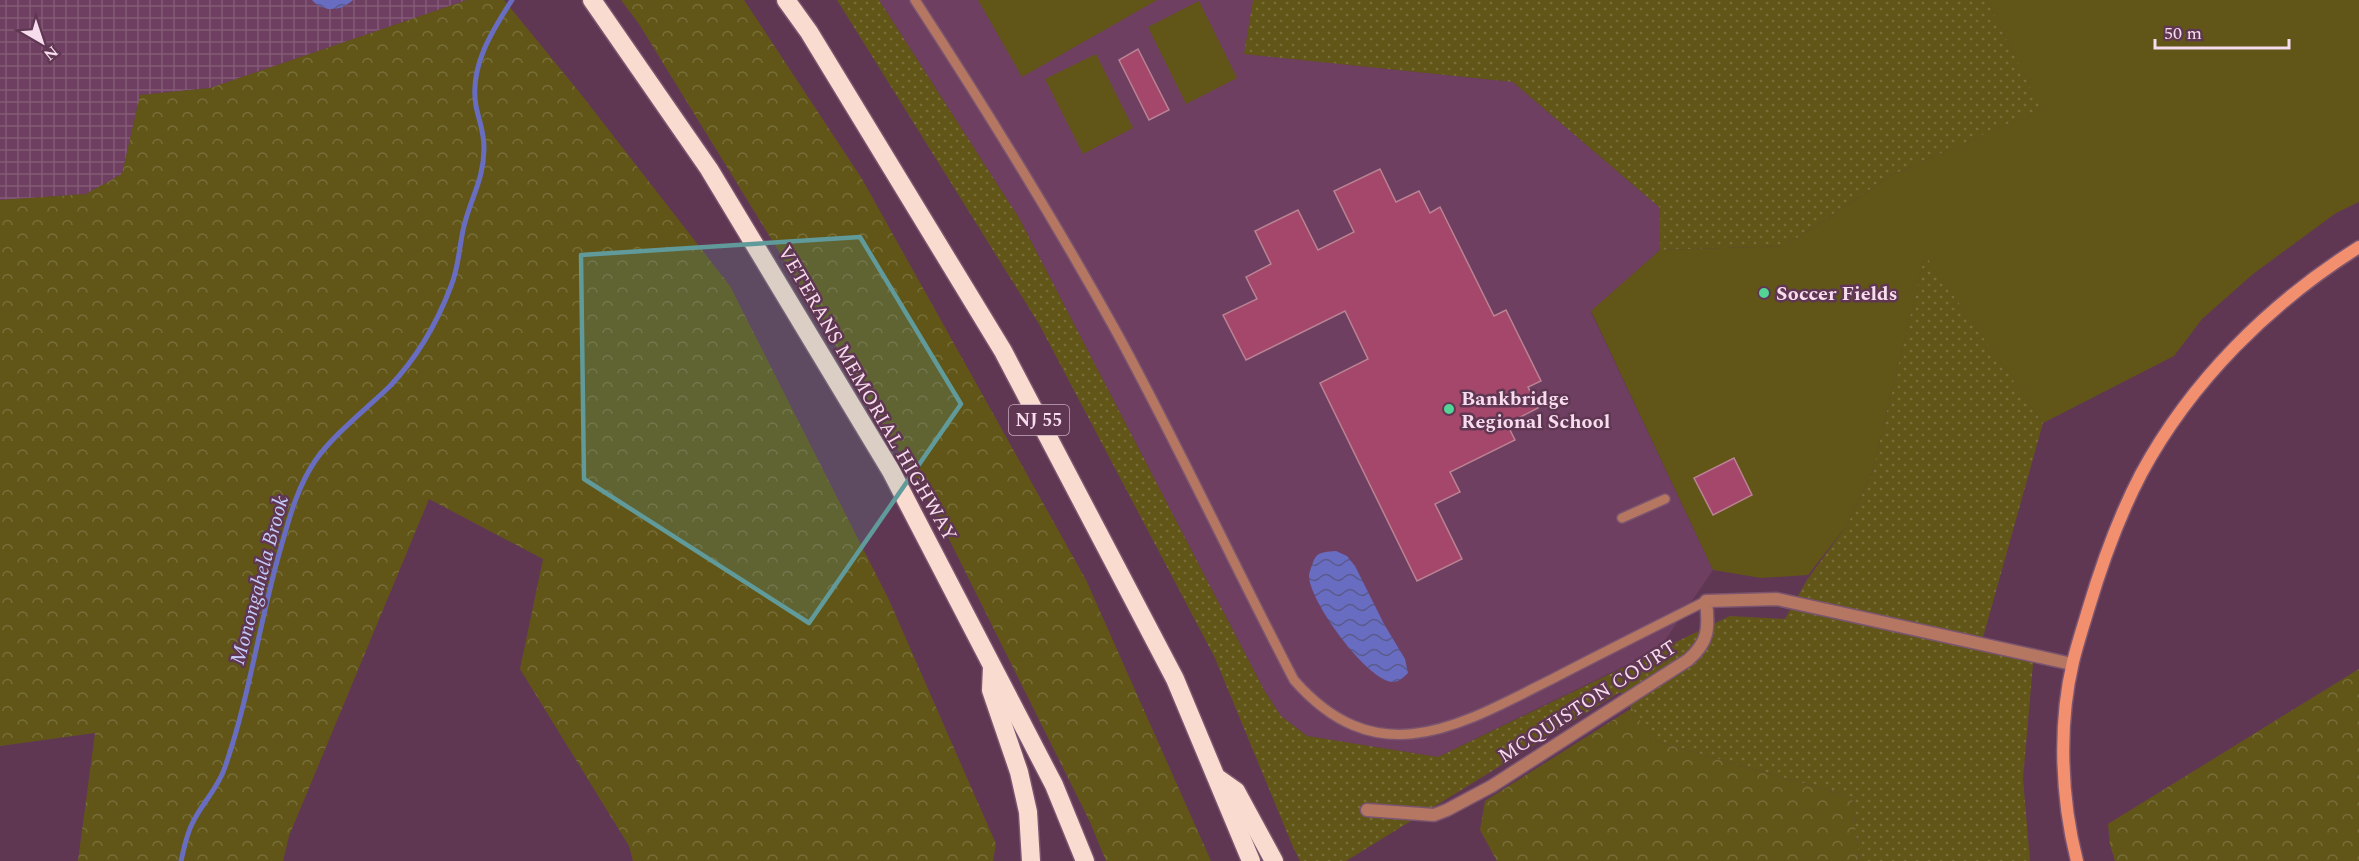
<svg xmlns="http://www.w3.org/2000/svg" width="2359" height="861" font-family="Spectral,serif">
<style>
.built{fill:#6e3f60}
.industrial{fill:url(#industrial-grid)}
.grass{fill:url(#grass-dots)}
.forest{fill:url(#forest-crowns)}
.pitch{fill:#615618}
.water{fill:url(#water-waves)}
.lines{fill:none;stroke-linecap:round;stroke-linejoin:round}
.stream{stroke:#686dc2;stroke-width:5}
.building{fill:#a5476a;stroke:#ba8394;stroke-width:1.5}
.lane-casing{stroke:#7b556f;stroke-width:12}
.street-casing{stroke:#7b556f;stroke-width:15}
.secondary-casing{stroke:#7b556f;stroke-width:15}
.highway-casing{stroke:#7b556f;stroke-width:21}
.lane{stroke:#b67762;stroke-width:9}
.street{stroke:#b67762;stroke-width:12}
.secondary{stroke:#f28f6e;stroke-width:12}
.highway{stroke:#fadbd0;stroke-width:18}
.marked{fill:#609a9a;fill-opacity:0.2;stroke:#609a9a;stroke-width:4.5;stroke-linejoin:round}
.poi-dot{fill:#54d396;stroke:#603753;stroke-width:2}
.labels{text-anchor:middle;stroke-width:5;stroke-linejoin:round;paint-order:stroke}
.shield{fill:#603753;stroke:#c9aabf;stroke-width:1.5}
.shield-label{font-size:18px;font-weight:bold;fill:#f6dced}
.poi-label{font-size:20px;font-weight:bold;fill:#f6dced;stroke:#603753;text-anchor:start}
.street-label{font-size:20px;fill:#f6dced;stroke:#603753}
.water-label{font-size:21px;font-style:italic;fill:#c4caf8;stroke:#603753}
</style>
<defs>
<pattern id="industrial-grid" width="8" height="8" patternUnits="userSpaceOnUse" patternTransform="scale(1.5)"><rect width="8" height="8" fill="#6e3f60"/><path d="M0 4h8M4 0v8" fill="none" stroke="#835a77"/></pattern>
<pattern id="grass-dots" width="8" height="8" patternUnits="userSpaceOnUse" patternTransform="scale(1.5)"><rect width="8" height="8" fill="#615618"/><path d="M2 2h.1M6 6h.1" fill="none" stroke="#786e3a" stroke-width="1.8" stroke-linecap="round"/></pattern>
<pattern id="forest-crowns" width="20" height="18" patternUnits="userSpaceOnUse" patternTransform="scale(1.5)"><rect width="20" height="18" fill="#615618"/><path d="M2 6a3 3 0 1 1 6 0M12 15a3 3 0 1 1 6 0" fill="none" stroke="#786e3a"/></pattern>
<pattern id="water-waves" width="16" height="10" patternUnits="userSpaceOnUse" patternTransform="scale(1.5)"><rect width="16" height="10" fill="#686dc2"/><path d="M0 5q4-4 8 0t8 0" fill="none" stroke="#5a5a8b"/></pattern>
</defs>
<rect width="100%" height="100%" fill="#603753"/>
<!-- built -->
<polygon class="built" points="879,0 1253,0 1245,54 1513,82 1660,208 1660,250 1591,312 1713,570 1659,649 1438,757 1307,736 1281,716 1264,690 1019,218"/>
<!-- industrial -->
<polygon class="industrial" points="0,0 467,0 210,88 140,95 122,174 86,194 0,200"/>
<!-- grass -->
<g class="grass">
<polygon points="837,0 879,0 1019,218 1264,690 1281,716 1307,736 1438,757 1730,616 1785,619 1807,580 1847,525 1872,473 1925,254 2043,423 1982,641 2034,652 2023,779 2030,861 1859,861 1852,797 1652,740 1620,692 1346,861 1300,861 1293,847 1215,658 1039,324"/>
<polygon points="1253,0 1987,0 2042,109 1892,175 1785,246 1660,250 1660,208 1513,82 1244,54"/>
</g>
<!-- forest -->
<g class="forest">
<polygon points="467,0 504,0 580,93 730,286 889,600 996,844 993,861 633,861 629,846 520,669 543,559 429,499 289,836 283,861 78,861 95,733 0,746 0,200 86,194 122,174 140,95 210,88"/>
<polygon points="621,0 744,0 862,179 1086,580 1211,861 1106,861 1090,822 937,515 799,284 639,24"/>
<polygon points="2359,669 2359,861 2115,861 2110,845 2108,824"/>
<polygon points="1632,708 1652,740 1852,797 1859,861 1497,861 1480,830 1485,801"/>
</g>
<!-- pitch -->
<g class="pitch">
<polygon points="978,0 1157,0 1022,77"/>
<polygon points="1987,0 2359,0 2359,202 2336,213 2253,274 2202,319 2174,356 2043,423 1925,255 1872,473 1847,525 1808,575 1761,578 1713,570 1591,311 1660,250 1785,246 1892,175 2041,109"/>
<polygon points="1199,1 1237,78 1186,104 1148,27"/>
<polygon points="1096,54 1133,128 1083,154 1045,79"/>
</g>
<!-- water -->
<g class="water">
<path d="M 312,0 L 353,0 C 341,11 323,13 312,0 Z"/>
<path d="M 1336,551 L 1347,556 L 1355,566 L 1384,624 L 1405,659 L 1408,673 C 1404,677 1399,682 1393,682 C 1367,681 1308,600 1309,575 C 1310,571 1313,561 1315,558 C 1319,551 1329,552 1336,551 Z"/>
</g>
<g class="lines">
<!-- stream -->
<path class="stream" d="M 181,861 C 184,849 186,836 192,824 C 201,804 218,789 225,767 C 249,698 259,625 279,554 C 288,523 296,489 315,461 C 332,436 367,408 389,387 C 417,358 437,323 451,286 C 459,267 459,246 464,226 C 471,197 484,179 484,148 C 484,131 479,121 476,106 C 469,67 492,31 512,0"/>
</g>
<!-- building -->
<g class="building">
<polygon points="1138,49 1169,110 1149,120 1119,60"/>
<polygon points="1380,169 1396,202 1419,191 1430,213 1440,207 1494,316 1506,310 1541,381 1528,387 1538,408 1507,424 1515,440 1450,472 1460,492 1435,504 1462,559 1417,581 1320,383 1368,359 1345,311 1246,360 1223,315 1257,299 1246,277 1271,264 1255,231 1298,210 1318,250 1354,232 1334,191"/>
<polygon points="1734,458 1752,495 1713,515 1694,478"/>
</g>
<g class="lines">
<defs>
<g id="lane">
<path d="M 915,0 C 986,109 1054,219 1117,333 C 1179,447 1234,565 1294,680 C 1379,777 1462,724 1556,677 C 1606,651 1656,626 1706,601"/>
<polyline points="1622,518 1665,499"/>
</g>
<path id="street" d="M 1367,810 L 1434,815 L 1447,810 L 1492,786 L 1688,660 C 1709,642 1709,628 1706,601 L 1777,599 L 2072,664"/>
<path id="secondary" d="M 2077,861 C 2061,799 2058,725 2073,662 C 2077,645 2083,627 2088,610 C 2102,563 2118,518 2141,474 C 2191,381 2270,303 2359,247"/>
<g id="highway">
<polyline points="592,0 709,169 891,471 1054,785 1085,861"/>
<polyline points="786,0 809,32 1003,351 1175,679 1251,861"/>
<polyline points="992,667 991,690 1019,772 1028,812 1031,861"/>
<polyline points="1219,779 1236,791 1274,861"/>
</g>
</defs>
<!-- lane casing -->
<use href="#lane" class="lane-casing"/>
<!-- street casing -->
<use href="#street" class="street-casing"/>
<!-- secondary casing -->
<use href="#secondary" class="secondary-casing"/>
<!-- highway casing -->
<use href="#highway" class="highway-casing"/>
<!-- lane -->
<use href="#lane" class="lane"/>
<!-- street -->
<use href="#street" class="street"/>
<!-- secondary -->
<use href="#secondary" class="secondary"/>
<!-- highway -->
<use href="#highway" class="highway"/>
</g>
<!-- marked area -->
<path class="marked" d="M 860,237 L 961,404 L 809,623 L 584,479 L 581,255 Z"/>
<!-- markers -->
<g class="poi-dot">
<circle cx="1764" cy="293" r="6"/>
<circle cx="1449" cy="409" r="6"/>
</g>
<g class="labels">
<!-- shield labels -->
<rect class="shield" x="1009" y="405" width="60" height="30" rx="4.5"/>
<g class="shield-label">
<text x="1039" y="426">NJ 55</text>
</g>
<!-- poi labels -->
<g class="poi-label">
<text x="1776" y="300">Soccer Fields</text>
<text x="1461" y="405">Bankbridge<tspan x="1461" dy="23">Regional School</tspan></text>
</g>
<!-- street labels -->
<g class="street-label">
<text transform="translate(868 393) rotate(60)" y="7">VETERANS MEMORIAL HIGHWAY</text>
<text transform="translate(1587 701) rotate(-33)" y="7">MCQUISTON COURT</text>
</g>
<!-- water labels -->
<g class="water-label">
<text transform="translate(259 580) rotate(-75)" y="7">Monongahela Brook</text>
</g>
</g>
<!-- north arrow -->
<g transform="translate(42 42) rotate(141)" stroke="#603753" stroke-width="4.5" paint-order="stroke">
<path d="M0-4.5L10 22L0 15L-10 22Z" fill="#f6dced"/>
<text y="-9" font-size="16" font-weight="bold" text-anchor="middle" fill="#f6dced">N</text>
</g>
<!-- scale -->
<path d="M2155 39v9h134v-9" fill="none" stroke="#f6dced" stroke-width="3"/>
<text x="2164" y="39" font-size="18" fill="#f6dced" stroke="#603753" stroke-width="4.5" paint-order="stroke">50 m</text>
</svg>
